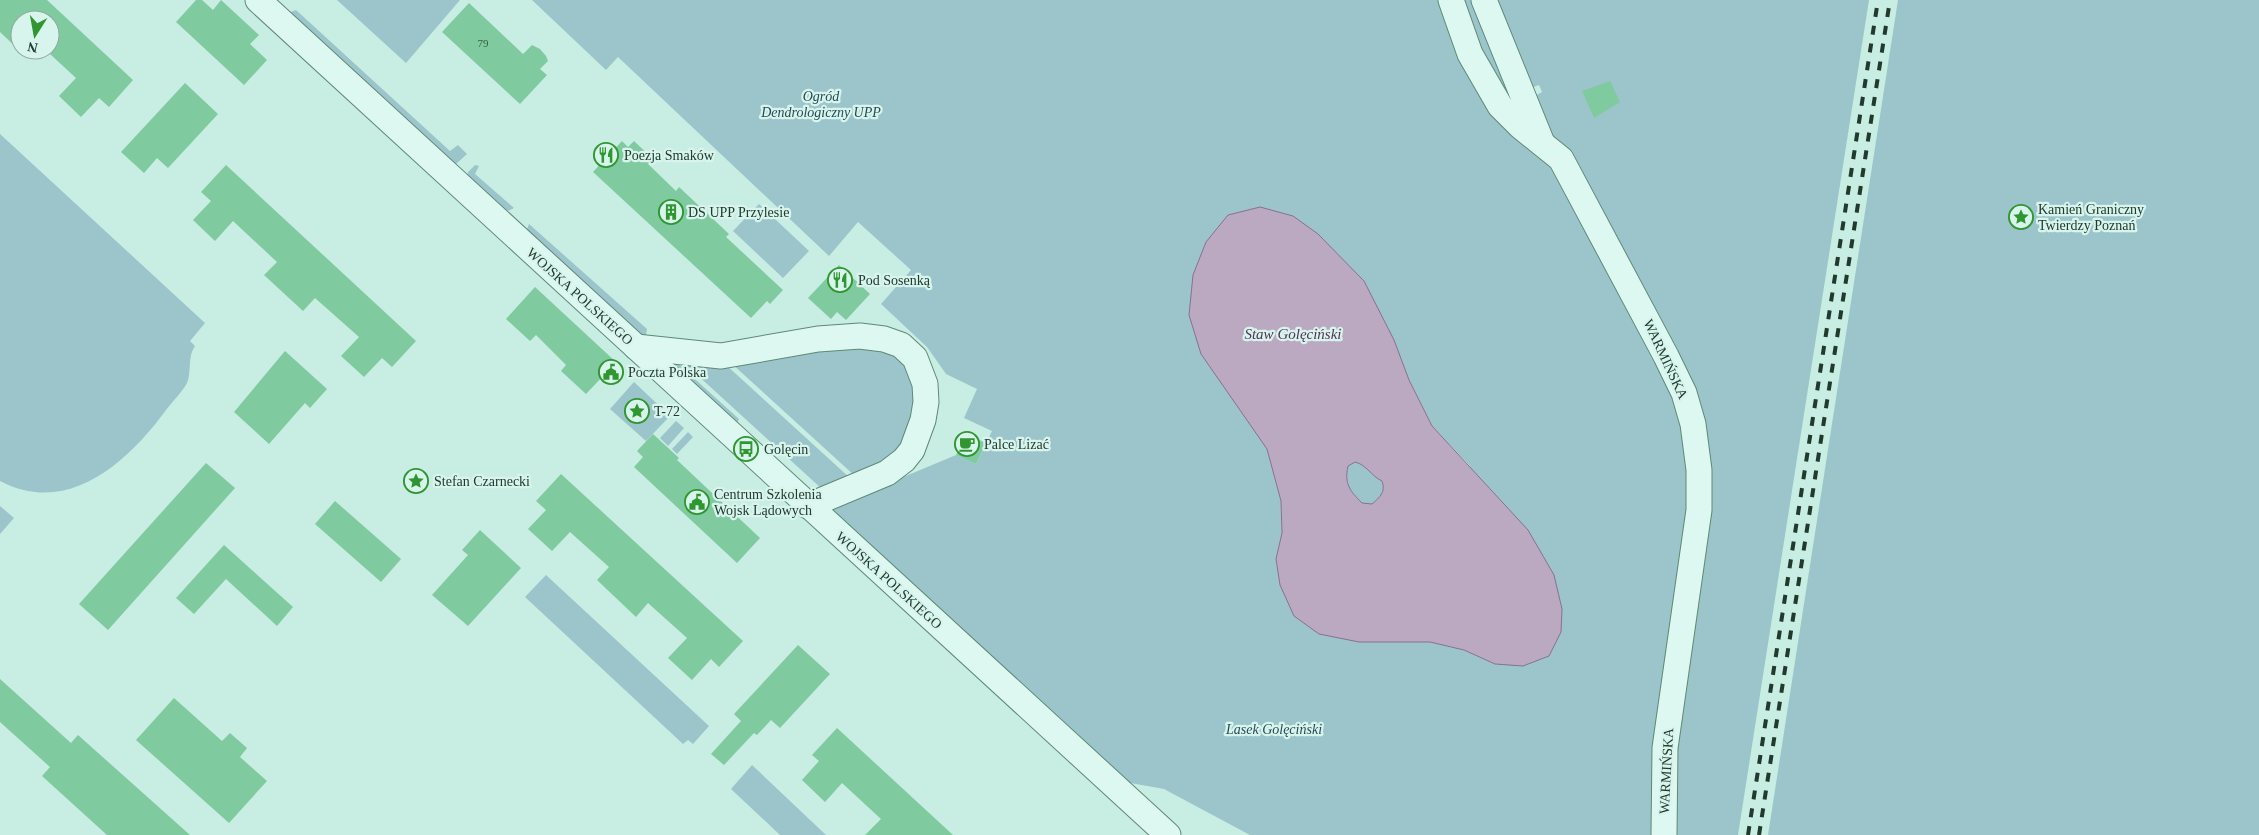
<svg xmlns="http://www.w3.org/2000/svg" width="2259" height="835" font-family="'Times New Roman',serif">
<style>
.green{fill:#9cc5cb;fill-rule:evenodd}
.water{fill:#bba9c2;stroke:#887090;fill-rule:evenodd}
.building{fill:#80ca9f}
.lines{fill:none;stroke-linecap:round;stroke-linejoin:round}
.minor-casing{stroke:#5e8975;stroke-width:27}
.minor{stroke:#dcf8f0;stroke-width:25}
.rail{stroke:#213a2d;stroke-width:4;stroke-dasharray:9 9;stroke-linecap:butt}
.labels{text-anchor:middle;stroke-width:4.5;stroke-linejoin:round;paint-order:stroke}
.number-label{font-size:11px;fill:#395e4a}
.park-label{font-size:14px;font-style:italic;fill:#284a56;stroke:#d8f5ed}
.poi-label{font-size:14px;fill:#213a2d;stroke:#d8f5ed;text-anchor:start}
.street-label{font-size:14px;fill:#213a2d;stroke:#d8f5ed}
.water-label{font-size:15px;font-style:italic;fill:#573159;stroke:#d8f5ed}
</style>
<rect width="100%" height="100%" fill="#c8ede3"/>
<!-- green -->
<g class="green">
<polygon points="337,0 460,0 406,63"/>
<path d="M 532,0 L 1446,0 L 1466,56 L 1547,153 L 1679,395 L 1693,489 L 1653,835 L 1250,835 L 1164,789 L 1125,782 L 827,509 L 956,455 L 976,464 L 992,431 L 964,418 L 977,389 L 946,374 L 927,347 L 881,304 L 911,270 L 858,222 L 829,256 L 618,57 L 606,70 ZM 1409,380 L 1432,426 L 1470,466 L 1495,664 L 1464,650 L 1430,642 L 1359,642 L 1280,585 L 1276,559 L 1282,533 L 1281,501 L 1267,449 Z"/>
<polygon points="1458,0 1473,0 1524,123 1499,91"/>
<polygon points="1494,0 1869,0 1738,835 1674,835 1671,778 1706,460 1555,143 1535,96 1542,92 1539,85 1531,88"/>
<polygon points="1898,0 2259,0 2259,835 1768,835"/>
<polygon points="296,10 450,151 458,145 467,154 456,164 449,161 288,13"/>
<path d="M 0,134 L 205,323 L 190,341 L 195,346 C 187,357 192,371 187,383 C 182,392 172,402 166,410 C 128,462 68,517 0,481 Z"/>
<polygon points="475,165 479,166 475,174 514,208 508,211 499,207 467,177 468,172"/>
<polygon points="759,204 809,251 783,278 733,231"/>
<polygon points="529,224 647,329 646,335 639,335 526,232"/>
<path d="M 870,347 C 878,349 888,351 895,356 C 926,376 917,430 896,454 C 889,462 865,470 855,476 L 731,363 L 826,349 Z"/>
<polygon points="682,361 725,364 850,478 822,489"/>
<polygon points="676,362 739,419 736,425 684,378 675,364"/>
<polygon points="634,382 670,416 646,441 610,409"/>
<polygon points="676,421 684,428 668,446 660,438"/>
<polygon points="688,432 693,437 677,454 672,449"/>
<path d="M 1355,462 C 1367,465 1371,476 1382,481 C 1386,492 1380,497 1372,504 L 1363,504 C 1350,491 1344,484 1348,466 Z"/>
<polygon points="0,506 14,518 0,534"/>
<polygon points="546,575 709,726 693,744 688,740 683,744 525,597"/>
<polygon points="752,765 826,835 780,835 731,789"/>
</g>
<!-- water -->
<path class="water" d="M 1260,207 L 1293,216 L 1318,234 L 1364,281 L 1394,340 L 1409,380 L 1432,426 L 1528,530 L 1554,575 L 1562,609 L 1561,632 L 1549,656 L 1523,666 L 1495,664 L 1464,650 L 1430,642 L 1359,642 L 1319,634 L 1294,616 L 1280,585 L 1276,559 L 1282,533 L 1281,501 L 1267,449 L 1201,354 L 1189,315 L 1193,275 L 1206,242 L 1228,215 ZM 1355,462 C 1367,465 1371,476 1382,481 C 1386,492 1380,497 1372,504 L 1362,503 C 1350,491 1344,484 1348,466 Z"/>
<!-- building -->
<g class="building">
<polygon points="0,0 47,0 133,80 109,107 99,98 81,117 59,96 76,78 50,54 50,20 20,20 20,51 0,32"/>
<polygon points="196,0 202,0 213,10 221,0 259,35 250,44 267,60 244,85 176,22"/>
<polygon points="469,3 523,54 532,45 540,49 546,56 548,61 540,69 547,75 520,104 442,32"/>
<polygon points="1610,81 1620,102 1594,118 1582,91"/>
<polygon points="185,83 218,114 168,168 157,158 144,173 121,152"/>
<polygon points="622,141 628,147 634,141 653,159 648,164 676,191 679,187 729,234 726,237 783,290 770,304 767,301 751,318 593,172"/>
<polygon points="226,165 416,341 392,367 382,358 364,377 341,356 359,337 315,298 303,311 264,275 277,262 233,221 215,241 193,220 211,201 201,192"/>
<polygon points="839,265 870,294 846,320 837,312 831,319 808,298"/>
<polygon points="535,287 616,362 614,364 619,368 607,381 603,376 586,394 561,371 566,365 536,335 530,341 506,319"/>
<polygon points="285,351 327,389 310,408 305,403 269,444 234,412"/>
<polygon points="653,434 679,458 677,460 760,538 737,563 634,467 643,457 637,451"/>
<polygon points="966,434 986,443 976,464 956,455"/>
<polygon points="206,463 235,488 108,630 79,604"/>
<polygon points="561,474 743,641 719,667 711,659 692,680 668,658 687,638 648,603 636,617 597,580 609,567 570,532 552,551 528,529 546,510 536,501"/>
<polygon points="335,501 401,559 381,582 315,524"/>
<polygon points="480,530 521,568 468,626 432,595 468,555 462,550"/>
<polygon points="224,545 293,607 277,626 226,579 194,614 176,598"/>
<polygon points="798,645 830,674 780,728 771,720 757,735 754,733 724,765 711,754 741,721 734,714"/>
<polygon points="0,679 71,743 78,735 190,835 107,835 42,776 50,767 0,722"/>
<polygon points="174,698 222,741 230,733 247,748 240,757 267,781 229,823 136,740"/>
<polygon points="837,728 953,835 865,835 881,819 842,783 825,802 802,780 819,761 812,755"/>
</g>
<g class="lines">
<defs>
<g id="minor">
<polyline points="258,0 1168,835"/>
<polyline points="1451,0 1470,54 1500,106 1520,126 1561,159 1666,356 1684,393 1693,424 1699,470 1699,510 1665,748 1664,835"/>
<polyline points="1484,0 1542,143"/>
<polyline points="636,347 721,356 818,339 860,336 884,339 901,345 915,358 925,384 926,402 923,420 912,450 904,460 887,473 808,506"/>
</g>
</defs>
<!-- minor casing -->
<use href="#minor" class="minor-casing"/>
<!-- minor -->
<use href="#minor" class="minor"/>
<!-- rail -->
<g class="rail">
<polyline points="1748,835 1878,0"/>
<polyline points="1759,835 1890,0"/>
</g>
</g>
<!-- icons -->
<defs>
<symbol id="restaurant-ring" viewBox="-11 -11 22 22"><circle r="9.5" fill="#d8f5ed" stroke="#309630" stroke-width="1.5"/><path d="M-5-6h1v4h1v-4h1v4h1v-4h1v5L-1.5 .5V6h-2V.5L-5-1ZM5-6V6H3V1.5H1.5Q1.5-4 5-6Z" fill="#309630"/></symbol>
<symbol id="building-ring" viewBox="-11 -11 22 22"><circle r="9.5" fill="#d8f5ed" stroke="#309630" stroke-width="1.5"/><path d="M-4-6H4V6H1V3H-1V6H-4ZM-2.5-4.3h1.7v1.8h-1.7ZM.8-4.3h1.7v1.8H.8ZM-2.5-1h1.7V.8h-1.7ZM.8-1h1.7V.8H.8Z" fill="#309630"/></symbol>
<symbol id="sight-ring" viewBox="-11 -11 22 22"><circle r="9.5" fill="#d8f5ed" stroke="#309630" stroke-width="1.5"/><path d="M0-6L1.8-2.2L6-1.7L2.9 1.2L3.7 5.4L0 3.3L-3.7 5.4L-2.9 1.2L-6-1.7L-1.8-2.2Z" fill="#309630"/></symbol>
<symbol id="civic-ring" viewBox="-11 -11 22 22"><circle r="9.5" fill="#d8f5ed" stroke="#309630" stroke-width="1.5"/><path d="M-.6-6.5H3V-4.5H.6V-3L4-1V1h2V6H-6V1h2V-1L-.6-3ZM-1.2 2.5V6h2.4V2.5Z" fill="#309630"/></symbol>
<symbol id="cafe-ring" viewBox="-11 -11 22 22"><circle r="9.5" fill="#d8f5ed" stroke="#309630" stroke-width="1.5"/><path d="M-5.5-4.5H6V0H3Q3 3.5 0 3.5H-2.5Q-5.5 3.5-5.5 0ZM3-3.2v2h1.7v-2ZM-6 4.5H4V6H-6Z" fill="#309630"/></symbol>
<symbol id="bus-ring" viewBox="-11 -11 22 22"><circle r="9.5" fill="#d8f5ed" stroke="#309630" stroke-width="1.5"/><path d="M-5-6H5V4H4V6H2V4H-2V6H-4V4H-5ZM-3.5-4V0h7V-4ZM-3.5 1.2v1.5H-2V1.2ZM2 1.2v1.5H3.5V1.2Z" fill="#309630"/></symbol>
</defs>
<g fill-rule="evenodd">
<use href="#restaurant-ring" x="592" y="141" width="28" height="28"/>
<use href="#building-ring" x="657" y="198" width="28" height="28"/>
<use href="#sight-ring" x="2007" y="203" width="28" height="28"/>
<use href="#restaurant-ring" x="826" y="266" width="28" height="28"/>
<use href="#civic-ring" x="597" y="358" width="28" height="28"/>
<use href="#sight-ring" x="623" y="397" width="28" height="28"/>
<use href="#cafe-ring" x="953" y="430" width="28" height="28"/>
<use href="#bus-ring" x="732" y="435" width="28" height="28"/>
<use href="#sight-ring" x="402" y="467" width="28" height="28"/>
<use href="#civic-ring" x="683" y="488" width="28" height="28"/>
</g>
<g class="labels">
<!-- number labels -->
<g class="number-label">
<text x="483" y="47">79</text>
</g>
<!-- park labels -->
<g class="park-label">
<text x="821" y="101">Ogród<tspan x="821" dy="16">Dendrologiczny UPP</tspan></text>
<text x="1274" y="734">Lasek Golęciński</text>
</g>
<!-- poi labels -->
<g class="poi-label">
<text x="624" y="160">Poezja Smaków</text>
<text x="2038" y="214">Kamień Graniczny<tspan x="2038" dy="16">Twierdzy Poznań</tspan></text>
<text x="688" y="217">DS UPP Przylesie</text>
<text x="858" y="285">Pod Sosenką</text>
<text x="628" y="377">Poczta Polska</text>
<text x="654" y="416">T-72</text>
<text x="984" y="449">Palce Lizać</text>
<text x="764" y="454">Golęcin</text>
<text x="434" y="486">Stefan Czarnecki</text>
<text x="714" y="499">Centrum Szkolenia<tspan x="714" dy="16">Wojsk Lądowych</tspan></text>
</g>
<!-- street labels -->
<g class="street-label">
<text transform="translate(580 296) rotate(42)" y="5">WOJSKA POLSKIEGO</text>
<text transform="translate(1666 359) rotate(65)" y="5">WARMIŃSKA</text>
<text transform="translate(889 580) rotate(42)" y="5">WOJSKA POLSKIEGO</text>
<text transform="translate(1666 771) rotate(-87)" y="5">WARMIŃSKA</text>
</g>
<!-- water labels -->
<g class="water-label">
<text x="1293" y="339">Staw Golęciński</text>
</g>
</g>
<!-- north arrow -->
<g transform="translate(35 35) rotate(191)"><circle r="24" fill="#d8f5ed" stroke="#8faaa0"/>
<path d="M0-4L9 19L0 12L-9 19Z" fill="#309630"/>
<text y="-8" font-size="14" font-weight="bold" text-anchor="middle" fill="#213a2d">N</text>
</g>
</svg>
